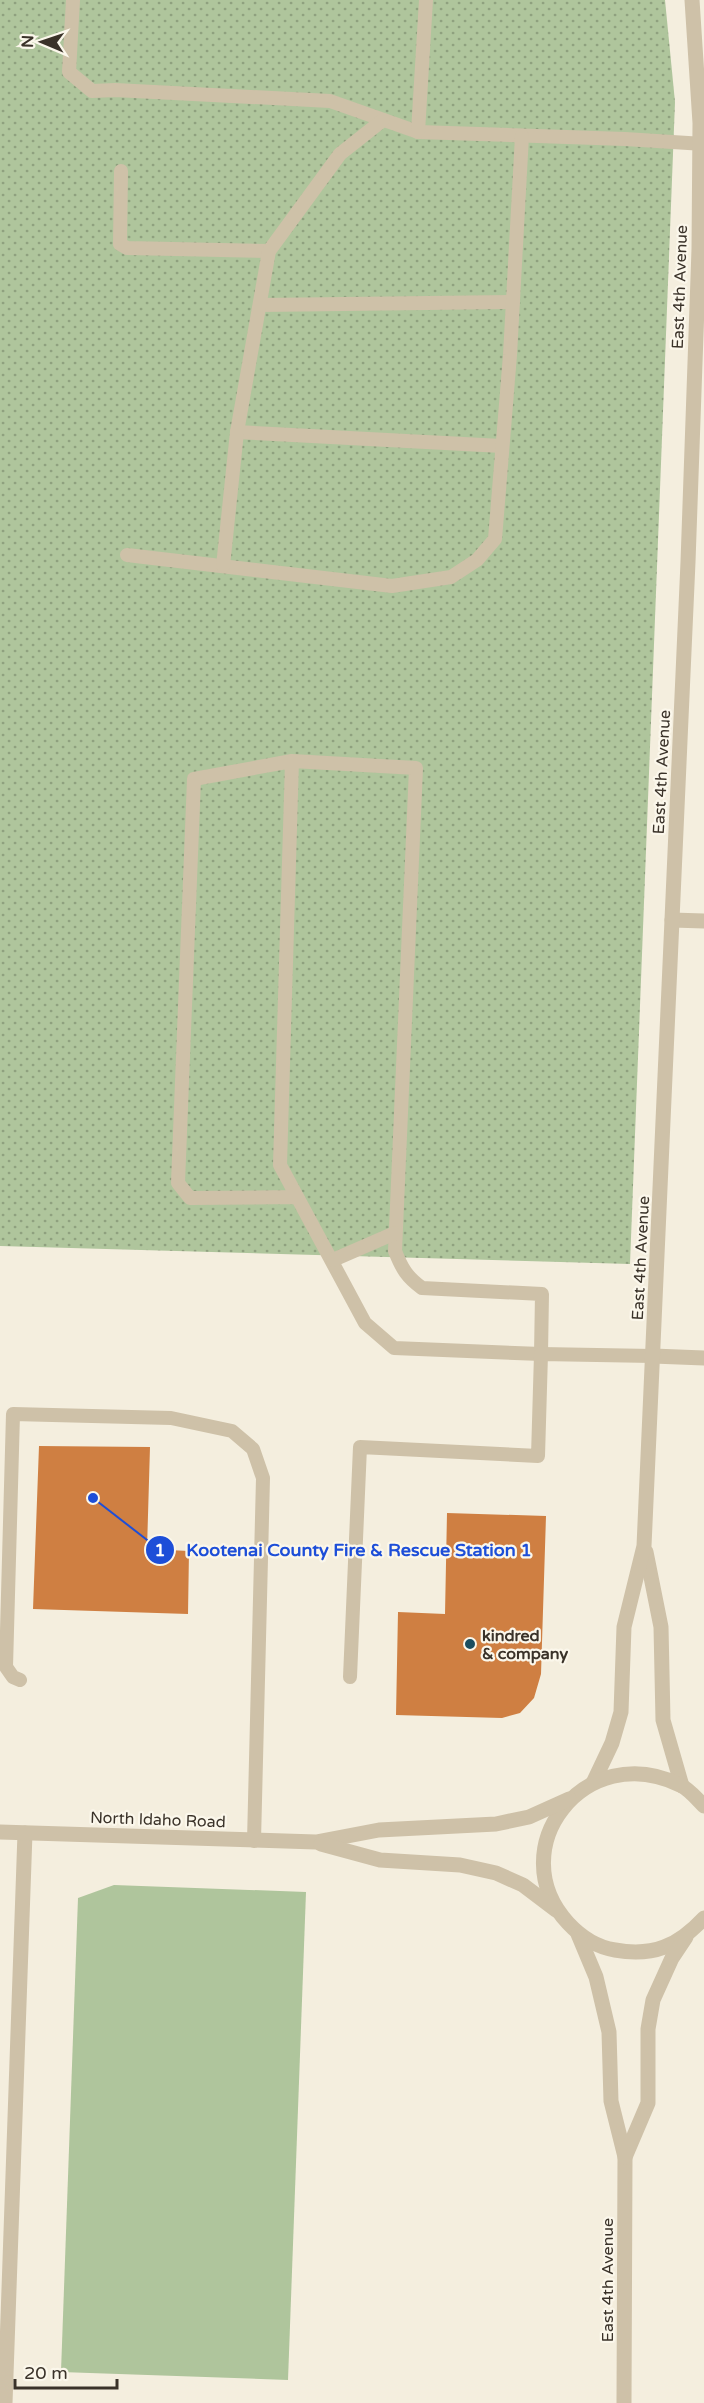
<svg xmlns="http://www.w3.org/2000/svg" width="704" height="2403" font-family="'Varela Round',sans-serif">
<style>
.grass{fill:url(#grass-dots)}
.park{fill:#afc59c}
.building{fill:#cf7f42}
.lines{fill:none;stroke-linecap:round;stroke-linejoin:round}
.service{stroke:#cec1a8;stroke-width:14}
.minor{stroke:#cec1a8;stroke-width:15}
.tertiary{stroke:#cec1a8;stroke-width:15}
.poi-dot{fill:#1b4e60;stroke:#fbf7eb;stroke-width:2}
.labels{text-anchor:middle;stroke-width:4.5;stroke-linejoin:round;paint-order:stroke}
.street-label{font-size:16px;fill:#3a3229;stroke:#fbf7eb}
.poi-label{font-size:16px;font-weight:bold;fill:#3a3229;stroke:#fbf7eb;text-anchor:start}
.leader{fill:none;stroke:#1d4ed8;stroke-width:2}
.callout-dot{fill:#1d4ed8;stroke:#fbf7eb;stroke-width:2}
.mark-label{font-size:18px;text-anchor:middle;font-weight:bold;fill:#fff}
.callout-label{font-size:18px;text-anchor:middle;font-weight:bold;fill:#1d4ed8;stroke:#fbf7eb;stroke-width:4.5;stroke-linejoin:round;paint-order:stroke}
</style>
<defs>
<pattern id="grass-dots" width="8" height="8" patternUnits="userSpaceOnUse" patternTransform="scale(1.5)"><rect width="8" height="8" fill="#afc59c"/><path d="M2 2h.1M6 6h.1" fill="none" stroke="#8fa17f" stroke-width="1.8" stroke-linecap="round"/></pattern>
</defs>
<rect width="100%" height="100%" fill="#f4eede"/>
<!-- grass -->
<polygon class="grass" points="0,0 665,0 675,102 630,1264 0,1246"/>
<!-- park -->
<polygon class="park" points="114,1885 306,1892 288,2380 61,2372 78,1898"/>
<!-- building -->
<g class="building">
<polygon points="39,1446 150,1447 147,1549 189,1551 188,1614 33,1609"/>
<polygon points="447,1513 546,1516 541,1674 534,1698 520,1713 502,1718 396,1715 398,1612 445,1614"/>
</g>
<g class="lines">
<!-- service -->
<g class="service">
<polyline points="73,0 69,72 92,91 115,90 330,101 418,132 625,139 704,144"/>
<polyline points="418,132 426,0"/>
<polyline points="121,171 120,244 127,248 269,251"/>
<polyline points="260,305 513,302"/>
<polyline points="237,432 502,446"/>
<polyline points="127,555 392,586 451,577 477,560 495,539 510,355 522,136"/>
<polyline points="223,566 237,432 269,251 340,154 383,120"/>
<path d="M 292,761 L 416,768 L 395,1251 C 402,1269 407,1277 422,1288 L 542,1294 L 541,1354 L 394,1348 L 365,1323 L 280,1165 L 292,761 L 194,779 L 178,1183 L 190,1198 L 296,1197"/>
<polyline points="333,1260 395,1233"/>
<polyline points="350,1677 360,1447 538,1456 541,1354 653,1356"/>
<polyline points="20,1680 13,1677 6,1667 13,1414 171,1418 232,1431 253,1449 263,1478 254,1841"/>
</g>
<!-- minor -->
<g class="minor">
<polyline points="672,920 704,921"/>
<polyline points="653,1356 704,1358"/>
<polyline points="5,2403 25,1833"/>
</g>
<!-- tertiary -->
<g class="tertiary">
<polyline points="646,1552 661,1627 663,1720 682,1786"/>
<polyline points="594,1781 612,1743 621,1712 624,1627 644,1546 688,562 699,249 700,123 692,0"/>
<path d="M 704,1806 C 697,1799 689,1789 680,1785 C 585,1738 500,1849 568,1923 C 581,1937 596,1947 615,1950 C 653,1957 678,1946 704,1918"/>
<polyline points="0,1832 316,1842 379,1830 496,1824 529,1817 569,1799"/>
<polyline points="321,1844 380,1860 460,1865 496,1873 523,1885 556,1910"/>
<polyline points="578,1934 596,1977 609,2032 611,2101 625,2157 624,2403"/>
<polyline points="625,2157 648,2103 648,2029 653,2000 672,1958 686,1937"/>
</g>
</g>
<!-- markers -->
<circle class="poi-dot" cx="470" cy="1644" r="6"/>
<g class="labels">
<!-- street labels -->
<g class="street-label">
<text transform="translate(679 287) rotate(-88)" y="6">East 4th Avenue</text>
<text transform="translate(661 772) rotate(-87)" y="6">East 4th Avenue</text>
<text transform="translate(640 1258) rotate(-87)" y="6">East 4th Avenue</text>
<text transform="translate(158 1819) rotate(2)" y="6">North Idaho Road</text>
<text transform="translate(607 2280) rotate(-90)" y="6">East 4th Avenue</text>
</g>
<!-- poi labels -->
<g class="poi-label">
<text x="482" y="1641">kindred<tspan x="482" dy="18">&amp; company</tspan></text>
</g>
</g>
<!-- callouts -->
<path class="leader" d="M93 1498L160 1550"/>
<g class="callout-dot">
<circle cx="93" cy="1498" r="6"/>
<circle cx="160" cy="1550" r="15"/>
</g>
<g class="mark-label">
<text x="160" y="1556">1</text>
</g>
<g class="callout-label">
<text x="359" y="1556">Kootenai County Fire &amp; Rescue Station 1</text>
</g>
<!-- north arrow -->
<g transform="translate(42 42) rotate(272)" stroke="#fbf7eb" stroke-width="4.5" paint-order="stroke">
<path d="M0-4.5L10 22L0 15L-10 22Z" fill="#3a3229"/>
<text y="-9" font-size="16" font-weight="bold" text-anchor="middle" fill="#3a3229">N</text>
</g>
<!-- scale -->
<path d="M15 2379v9h102v-9" fill="none" stroke="#3a3229" stroke-width="3"/>
<text x="24" y="2379" font-size="18" fill="#3a3229" stroke="#fbf7eb" stroke-width="4.5" paint-order="stroke">20 m</text>
</svg>
